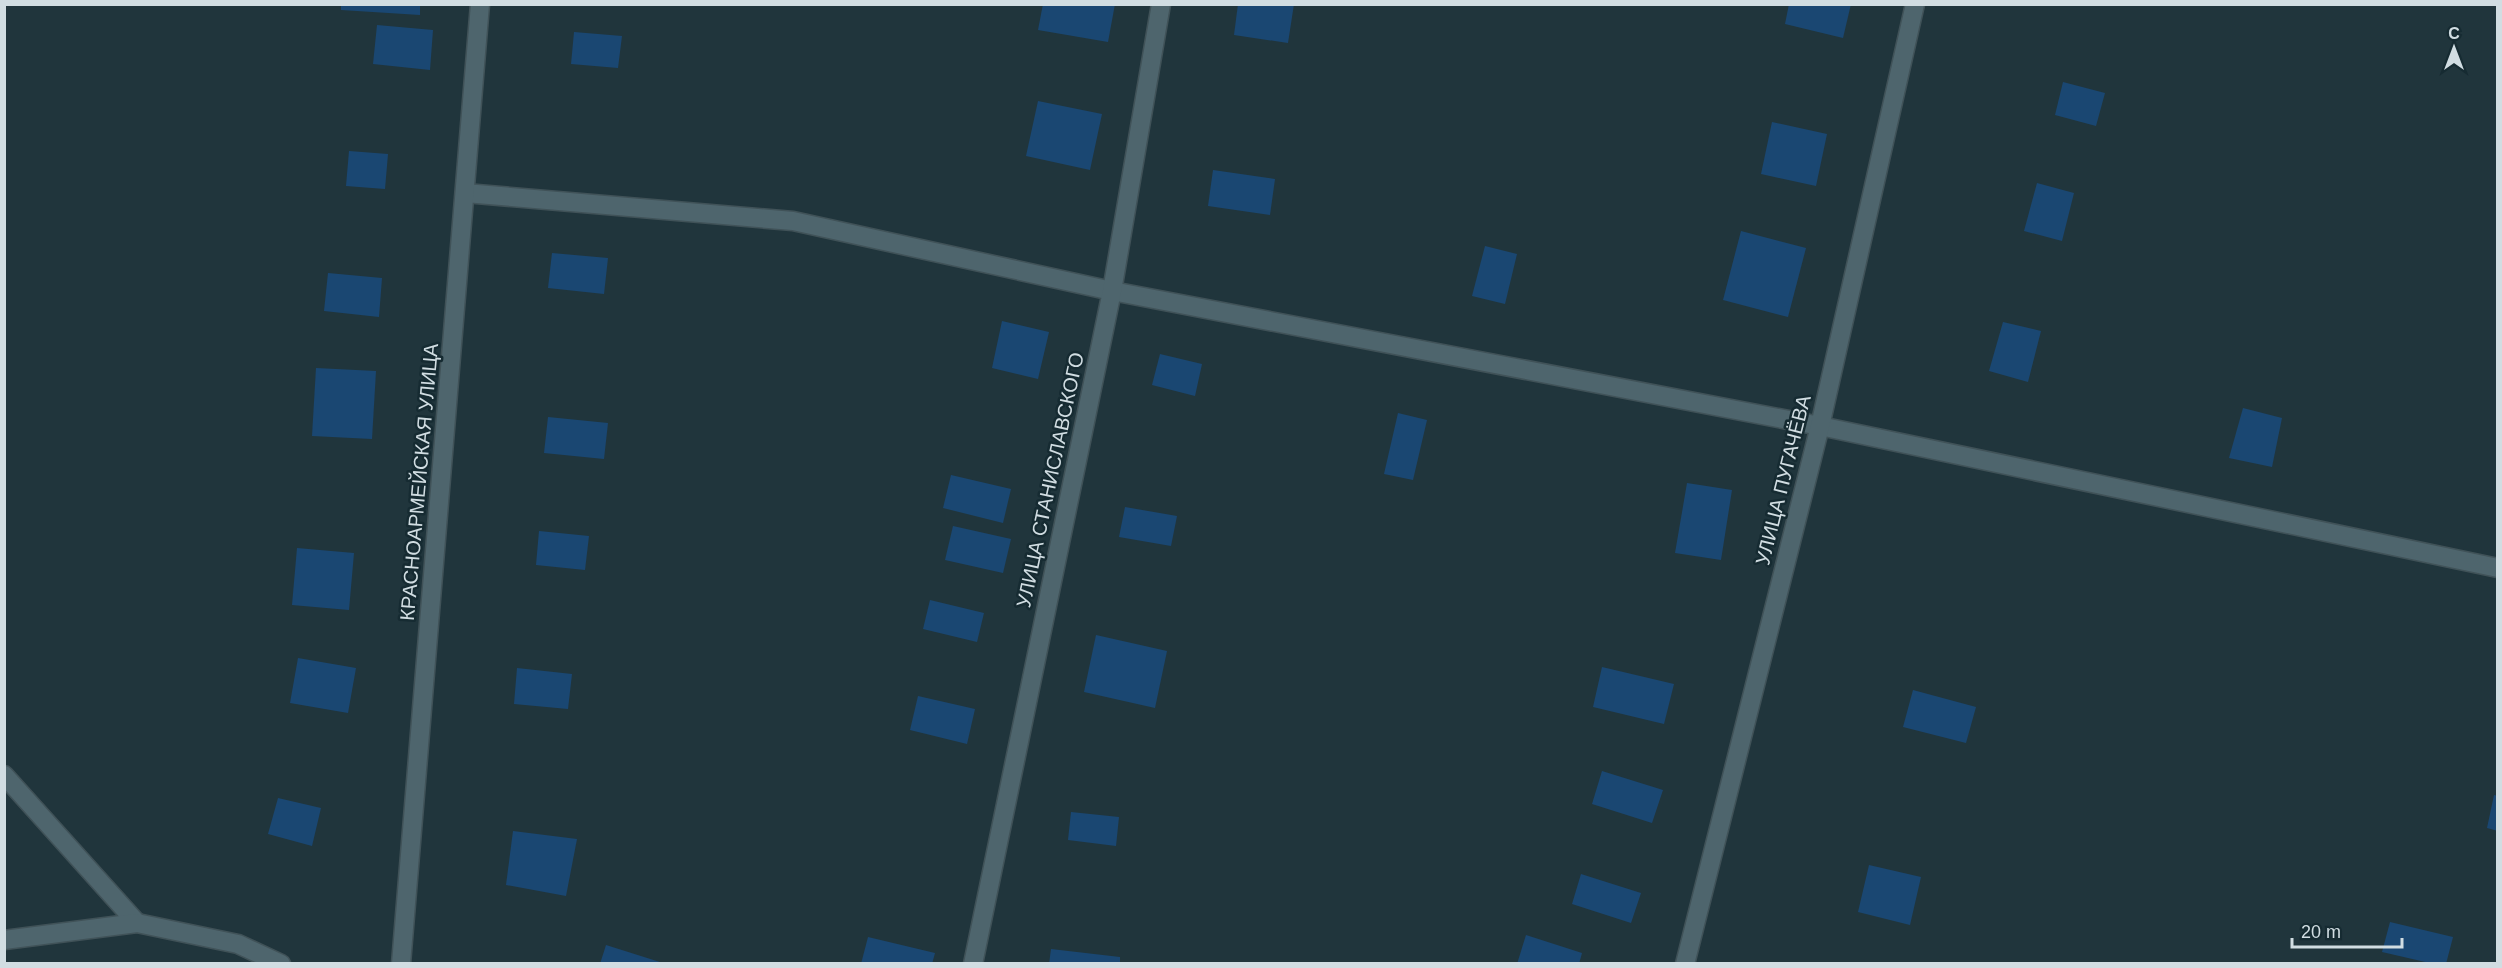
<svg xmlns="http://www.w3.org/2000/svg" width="2502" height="968" font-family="Helvetica,sans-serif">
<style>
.building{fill:#1a4772}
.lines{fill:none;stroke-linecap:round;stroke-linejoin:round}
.street-casing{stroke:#405258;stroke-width:21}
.secondary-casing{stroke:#405258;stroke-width:21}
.street{stroke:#4e656d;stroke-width:18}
.secondary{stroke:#4e656d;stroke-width:18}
.labels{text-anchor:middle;stroke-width:5;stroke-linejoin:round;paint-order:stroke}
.street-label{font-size:20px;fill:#d1dde2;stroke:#162b32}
</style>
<rect width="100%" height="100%" fill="#20353c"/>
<!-- building -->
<g class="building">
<polygon points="341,4 420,4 420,15 341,10"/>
<polygon points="1043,4 1115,4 1108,42 1038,30"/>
<polygon points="1238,4 1294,4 1288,43 1234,35"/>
<polygon points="1789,4 1851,4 1843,38 1785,24"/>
<polygon points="377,25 433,30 430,70 373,64"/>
<polygon points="574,32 622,36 618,68 571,64"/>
<polygon points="2063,82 2105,93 2096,126 2055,115"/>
<polygon points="1038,101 1102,114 1090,170 1026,156"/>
<polygon points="1772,122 1827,134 1816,186 1761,174"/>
<polygon points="349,151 388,154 385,189 346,186"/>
<polygon points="1213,170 1275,179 1270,215 1208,206"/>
<polygon points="2037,183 2074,193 2062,241 2024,231"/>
<polygon points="1741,231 1806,248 1788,317 1723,300"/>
<polygon points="1485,246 1517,254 1505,304 1472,296"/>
<polygon points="552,253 608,258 604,294 548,288"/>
<polygon points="328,273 382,278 379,317 324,311"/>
<polygon points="1002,321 1049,332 1038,379 992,368"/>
<polygon points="2003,322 2041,331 2028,382 1989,371"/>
<polygon points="1160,354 1202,364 1195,396 1152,385"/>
<polygon points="316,368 376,371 372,439 312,436"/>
<polygon points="2243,408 2282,418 2272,467 2229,458"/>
<polygon points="1398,413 1427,420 1413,480 1384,474"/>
<polygon points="548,417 608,423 604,459 544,453"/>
<polygon points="951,475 1011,489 1003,523 943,508"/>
<polygon points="1687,483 1732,490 1721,560 1675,553"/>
<polygon points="1125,507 1177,516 1171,546 1119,537"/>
<polygon points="953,526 1011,539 1003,573 945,560"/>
<polygon points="539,531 589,536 585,570 536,565"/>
<polygon points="297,548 354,553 349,610 292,605"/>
<polygon points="930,600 984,613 977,642 923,629"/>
<polygon points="1096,635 1167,651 1155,708 1084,692"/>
<polygon points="298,658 356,668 348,713 290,703"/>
<polygon points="1602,667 1674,684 1664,724 1593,707"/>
<polygon points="517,668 572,674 568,709 514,704"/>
<polygon points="1913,690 1976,707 1966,743 1903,727"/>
<polygon points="918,696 975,709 967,744 910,730"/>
<polygon points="1602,771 1663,790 1652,823 1592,804"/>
<polygon points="2494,795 2498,796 2498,831 2487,828"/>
<polygon points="278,798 321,808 312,846 268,834"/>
<polygon points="1071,812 1119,817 1116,846 1068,840"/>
<polygon points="513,831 577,839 566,896 506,885"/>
<polygon points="1869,865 1921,877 1910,925 1858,912"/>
<polygon points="1581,874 1641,893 1631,923 1572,904"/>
<polygon points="2390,922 2453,937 2446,964 2434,964 2382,952"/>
<polygon points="1526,935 1582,953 1579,964 1517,964"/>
<polygon points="868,937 935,953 932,964 861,964"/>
<polygon points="606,945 663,963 663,964 600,964"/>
<polygon points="1051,949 1120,957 1120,964 1049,964"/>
</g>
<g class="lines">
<defs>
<g id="street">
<polyline points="465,193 793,221 1112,291 1820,426 2498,568"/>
<polyline points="4,775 137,923"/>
<polyline points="401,964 480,4"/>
<polyline points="973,964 1112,291 1161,4"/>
<polyline points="1685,964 1820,426 1915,4"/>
</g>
<polyline id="secondary" points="4,940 137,923 238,944 281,964"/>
</defs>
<!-- street casing -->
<use href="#street" class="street-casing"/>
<!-- secondary casing -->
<use href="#secondary" class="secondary-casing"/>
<!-- street -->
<use href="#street" class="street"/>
<!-- secondary -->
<use href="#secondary" class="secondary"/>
</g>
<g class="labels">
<!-- street labels -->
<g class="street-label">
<text transform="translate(1050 480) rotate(-78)" y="7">УЛИЦА СТАНИСЛАВСКОГО</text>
<text transform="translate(1783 480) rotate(-76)" y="7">УЛИЦА ПУГАЧЁВА</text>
<text transform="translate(419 482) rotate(-85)" y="7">КРАСНОАРМЕЙСКАЯ УЛИЦА</text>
</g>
</g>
<!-- border -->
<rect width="2502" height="968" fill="none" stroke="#d1dde2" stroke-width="12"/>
<!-- north arrow -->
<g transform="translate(2454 48)" stroke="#162b32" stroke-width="4.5" paint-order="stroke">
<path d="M0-4.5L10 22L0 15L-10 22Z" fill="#d1dde2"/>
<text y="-9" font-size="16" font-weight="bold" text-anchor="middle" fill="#d1dde2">С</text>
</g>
<!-- scale -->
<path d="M2292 938v9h110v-9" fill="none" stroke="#d1dde2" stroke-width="3"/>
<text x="2301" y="938" font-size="18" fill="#d1dde2" stroke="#162b32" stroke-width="4.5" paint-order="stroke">20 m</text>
</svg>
